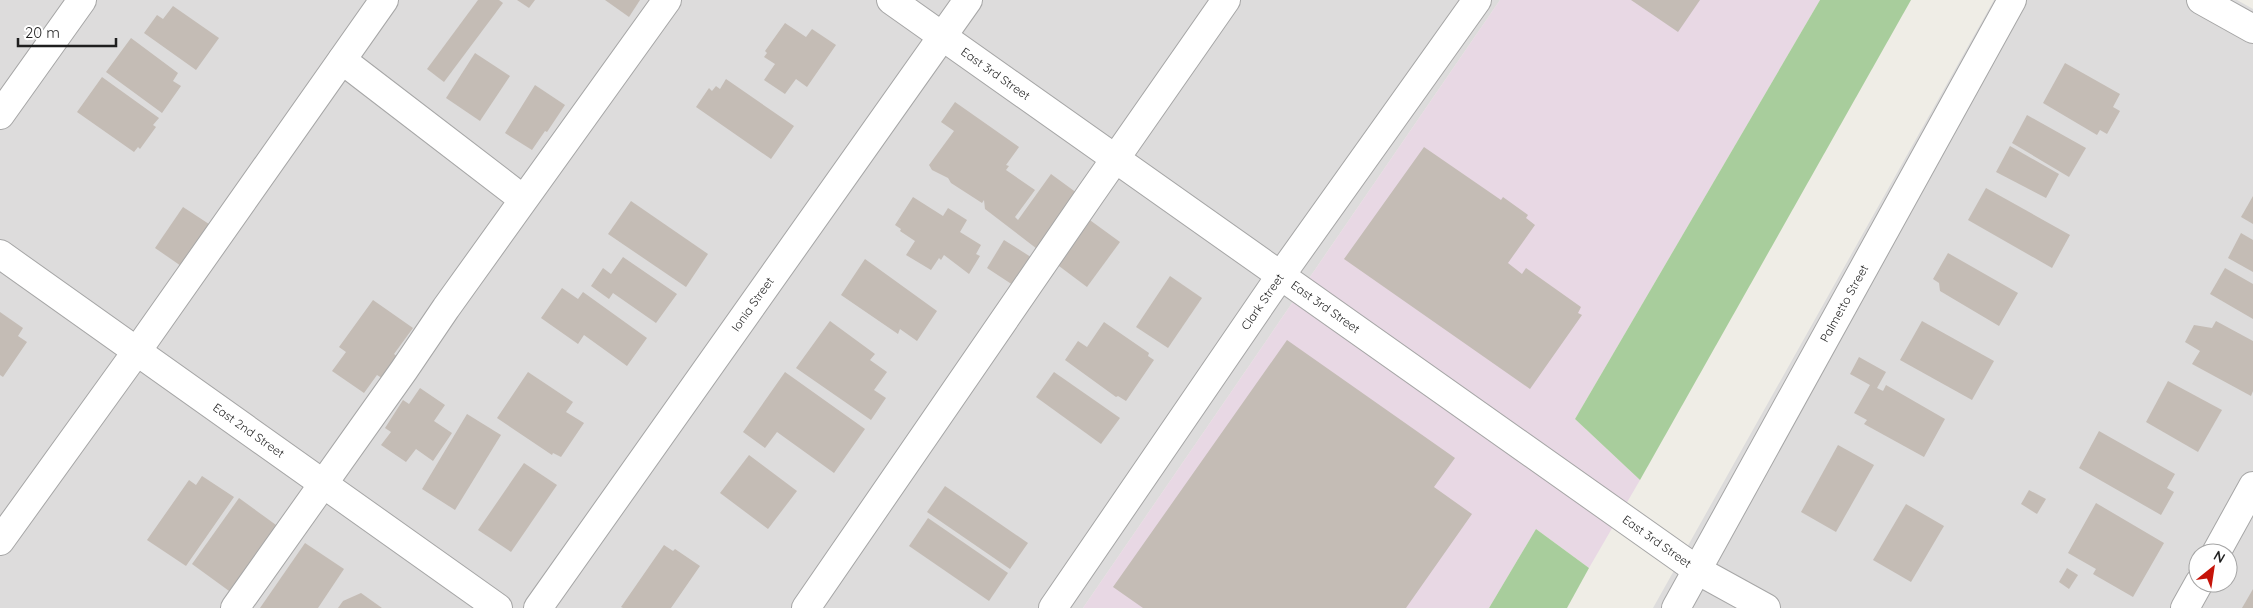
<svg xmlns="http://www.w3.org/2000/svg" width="2253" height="608" font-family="Quicksand,sans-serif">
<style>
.residential{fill:#dddcdc;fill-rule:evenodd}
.industrial{fill:#e8d8e4}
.forest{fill:#a8cd9c}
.building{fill:#c4bcb5}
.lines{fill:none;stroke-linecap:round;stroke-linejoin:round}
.minor-casing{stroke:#a6a6a6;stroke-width:30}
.minor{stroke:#fff;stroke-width:28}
.labels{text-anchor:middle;stroke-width:4.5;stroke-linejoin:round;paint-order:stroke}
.street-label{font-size:12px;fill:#1f1f1f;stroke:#fff}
</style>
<rect width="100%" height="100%" fill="#efede6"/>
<!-- residential -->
<g class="residential">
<polygon points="0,0 1500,0 1083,608 0,608"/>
<path d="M 1994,0 L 2237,0 L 2253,9 L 2253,608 L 1653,608 ZM 2198,553 L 2228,553 L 2228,583 L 2198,583 Z"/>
</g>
<!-- industrial -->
<polygon class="industrial" points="1500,0 1820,0 1575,419 1640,480 1589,568 1536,529 1489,608 1083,608"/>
<!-- forest -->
<g class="forest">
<polygon points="1820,0 1911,0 1640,480 1575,419"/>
<polygon points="1536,529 1589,568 1567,608 1489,608"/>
</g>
<!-- building -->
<g class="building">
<polygon points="478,0 499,0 503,3 444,82 427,69"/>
<polygon points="517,0 535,0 529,8"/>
<polygon points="605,0 640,0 629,17"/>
<polygon points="1631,0 1700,0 1678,32"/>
<polygon points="173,6 219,38 196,70 144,33 157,15 163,19"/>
<polygon points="785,23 806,37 812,29 836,45 807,87 796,79 785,94 764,80 775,64 764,57 767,53 765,51"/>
<polygon points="131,38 178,73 173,81 181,86 162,113 106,72"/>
<polygon points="475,53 510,76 480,121 446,98"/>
<polygon points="2065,63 2120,94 2113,107 2120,111 2107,134 2100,130 2097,135 2043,103"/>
<polygon points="102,77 159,118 153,125 156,127 140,149 138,147 134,152 77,112"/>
<polygon points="726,79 794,126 771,159 696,107 709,88 712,91 716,86 720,89"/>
<polygon points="535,85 565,105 547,132 545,131 532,150 505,133"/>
<polygon points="955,102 1019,147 1006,165 1009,166 1006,170 1035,190 1015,217 1018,220 1051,174 1081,196 1041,252 985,209 984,200 982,203 951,183 948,178 932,170 929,165 954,131 941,122"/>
<polygon points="2027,115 2086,148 2069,177 2012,143"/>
<polygon points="2010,146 2059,174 2046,198 1996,172"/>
<polygon points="1424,147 1501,200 1503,197 1528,215 1526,218 1535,225 1508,263 1522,274 1526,268 1581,307 1578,313 1582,315 1530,389 1344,259"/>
<polygon points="1986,188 2070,235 2052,268 1968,220"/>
<polygon points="2253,196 2253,224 2241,217"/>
<polygon points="913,197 943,216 948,208 967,220 960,232 981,245 976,254 980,256 969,274 944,255 941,260 939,258 931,270 906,255 915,241 900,231 901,229 895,225"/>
<polygon points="631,201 708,254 686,287 608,234"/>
<polygon points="183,207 212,226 184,268 155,248"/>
<polygon points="1087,218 1120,242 1087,287 1055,263"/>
<polygon points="2241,233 2253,240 2253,272 2228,258"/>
<polygon points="1004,240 1034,259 1016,287 987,268"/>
<polygon points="1948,253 2018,293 1999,326 1940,291 1939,283 1933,279"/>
<polygon points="623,257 677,294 656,323 613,293 609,299 591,286 603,268 611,274"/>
<polygon points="865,259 937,311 917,341 900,329 898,334 841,295"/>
<polygon points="2225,268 2253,284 2253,319 2210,294"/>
<polygon points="1170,276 1202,298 1168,348 1136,327"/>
<polygon points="562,288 578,299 583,292 647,338 627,366 584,335 578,344 541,318"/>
<polygon points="373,300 413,328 394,354 400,359 385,380 377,375 364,393 332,371 346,352 339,347"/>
<polygon points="0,312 23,328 18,336 27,342 3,377 0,375"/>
<polygon points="830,321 875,354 870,360 887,372 874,390 886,398 871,420 796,368"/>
<polygon points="1922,321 1994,361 1972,400 1900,360"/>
<polygon points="2216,321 2253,341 2253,391 2251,396 2192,364 2200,351 2185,342 2194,325 2212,328"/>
<polygon points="1104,322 1149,353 1148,356 1154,360 1126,401 1118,396 1116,397 1065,360 1078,341 1087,347"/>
<polygon points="1287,340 1455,458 1434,487 1472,514 1406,608 1143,608 1113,587"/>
<polygon points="1859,357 1886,372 1877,388 1883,391 1886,385 1945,419 1924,457 1864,424 1867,420 1854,413 1870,385 1850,374"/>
<polygon points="528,372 573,402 566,412 584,423 561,457 553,453 552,455 497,418"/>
<polygon points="785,372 865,429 834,473 777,432 765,448 743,432"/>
<polygon points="1054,372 1120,418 1101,444 1036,397"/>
<polygon points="2168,381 2222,410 2198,452 2146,422"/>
<polygon points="420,388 445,405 434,421 452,433 433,461 416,449 406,462 381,445 391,432 385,428 403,400 409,404"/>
<polygon points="467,414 501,435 455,510 422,489"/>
<polygon points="2099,431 2175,474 2167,488 2174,492 2161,515 2079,468"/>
<polygon points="1838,445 1874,465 1836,532 1801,512"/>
<polygon points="749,455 797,491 768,529 720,493"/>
<polygon points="524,463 557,485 511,552 478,530"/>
<polygon points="202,476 234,497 186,566 147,540 189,480 196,485"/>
<polygon points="945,486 1028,543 1010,569 927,512"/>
<polygon points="2029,490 2046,499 2037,514 2021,504"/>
<polygon points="239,498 283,530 236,596 192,564"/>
<polygon points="2096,503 2164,543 2133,597 2093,574 2096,569 2068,553"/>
<polygon points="1906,504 1944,526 1911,582 1873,560"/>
<polygon points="928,518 1008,573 989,601 909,546"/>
<polygon points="305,543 344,569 318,608 260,608"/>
<polygon points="664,545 673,551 675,549 700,566 671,608 623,608 621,607"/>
<polygon points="2067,568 2078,575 2069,589 2059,582"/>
<polygon points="2253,589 2253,608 2242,608"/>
<polygon points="361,593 382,608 338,608 343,601"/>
</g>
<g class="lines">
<defs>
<g id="minor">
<path id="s1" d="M 891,0 L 1697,570 L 1766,608"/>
<polyline points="2201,0 2253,29"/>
<polyline points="342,60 523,199"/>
<polyline points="0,115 82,0"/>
<path id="s2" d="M 0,254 L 498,608"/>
<polyline points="0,541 137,351 384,0"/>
<polyline points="2216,553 2253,486"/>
<polyline points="235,608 404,370 446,308 667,0"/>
<path id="s3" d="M 538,608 L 968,0"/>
<polyline points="806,608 1090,195 1226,0"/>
<path id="s4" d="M 1053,608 L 1281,275 L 1477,0"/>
<path id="s5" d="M 1676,608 L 2012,0"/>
<polyline points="2185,608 2199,583"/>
</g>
</defs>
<!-- minor casing -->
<use href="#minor" class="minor-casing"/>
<!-- minor -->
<use href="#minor" class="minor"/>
</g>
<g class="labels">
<!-- street labels -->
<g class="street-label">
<text dy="4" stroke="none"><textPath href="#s1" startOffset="128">East 3rd Street</textPath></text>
<text dy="4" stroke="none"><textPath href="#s4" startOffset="371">Clark Street</textPath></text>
<text dy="4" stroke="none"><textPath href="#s3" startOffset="372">Ionia Street</textPath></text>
<text dy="4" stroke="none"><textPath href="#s5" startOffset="348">Palmetto Street</textPath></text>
<text dy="4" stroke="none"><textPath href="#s1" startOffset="532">East 3rd Street</textPath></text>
<text dy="4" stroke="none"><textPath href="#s2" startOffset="305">East 2nd Street</textPath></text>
<text dy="4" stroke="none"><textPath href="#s1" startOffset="938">East 3rd Street</textPath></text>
</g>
</g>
<!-- north arrow -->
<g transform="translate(2213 568) rotate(30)"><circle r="24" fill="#ffffff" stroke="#a5a5a5"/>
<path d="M0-4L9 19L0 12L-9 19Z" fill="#c61309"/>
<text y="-8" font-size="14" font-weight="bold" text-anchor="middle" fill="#1f1f1f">N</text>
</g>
<!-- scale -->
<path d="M18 38v8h98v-8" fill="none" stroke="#1f1f1f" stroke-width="2.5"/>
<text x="25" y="38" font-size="15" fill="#1f1f1f" stroke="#ffffff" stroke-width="4" paint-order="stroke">20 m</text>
</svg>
